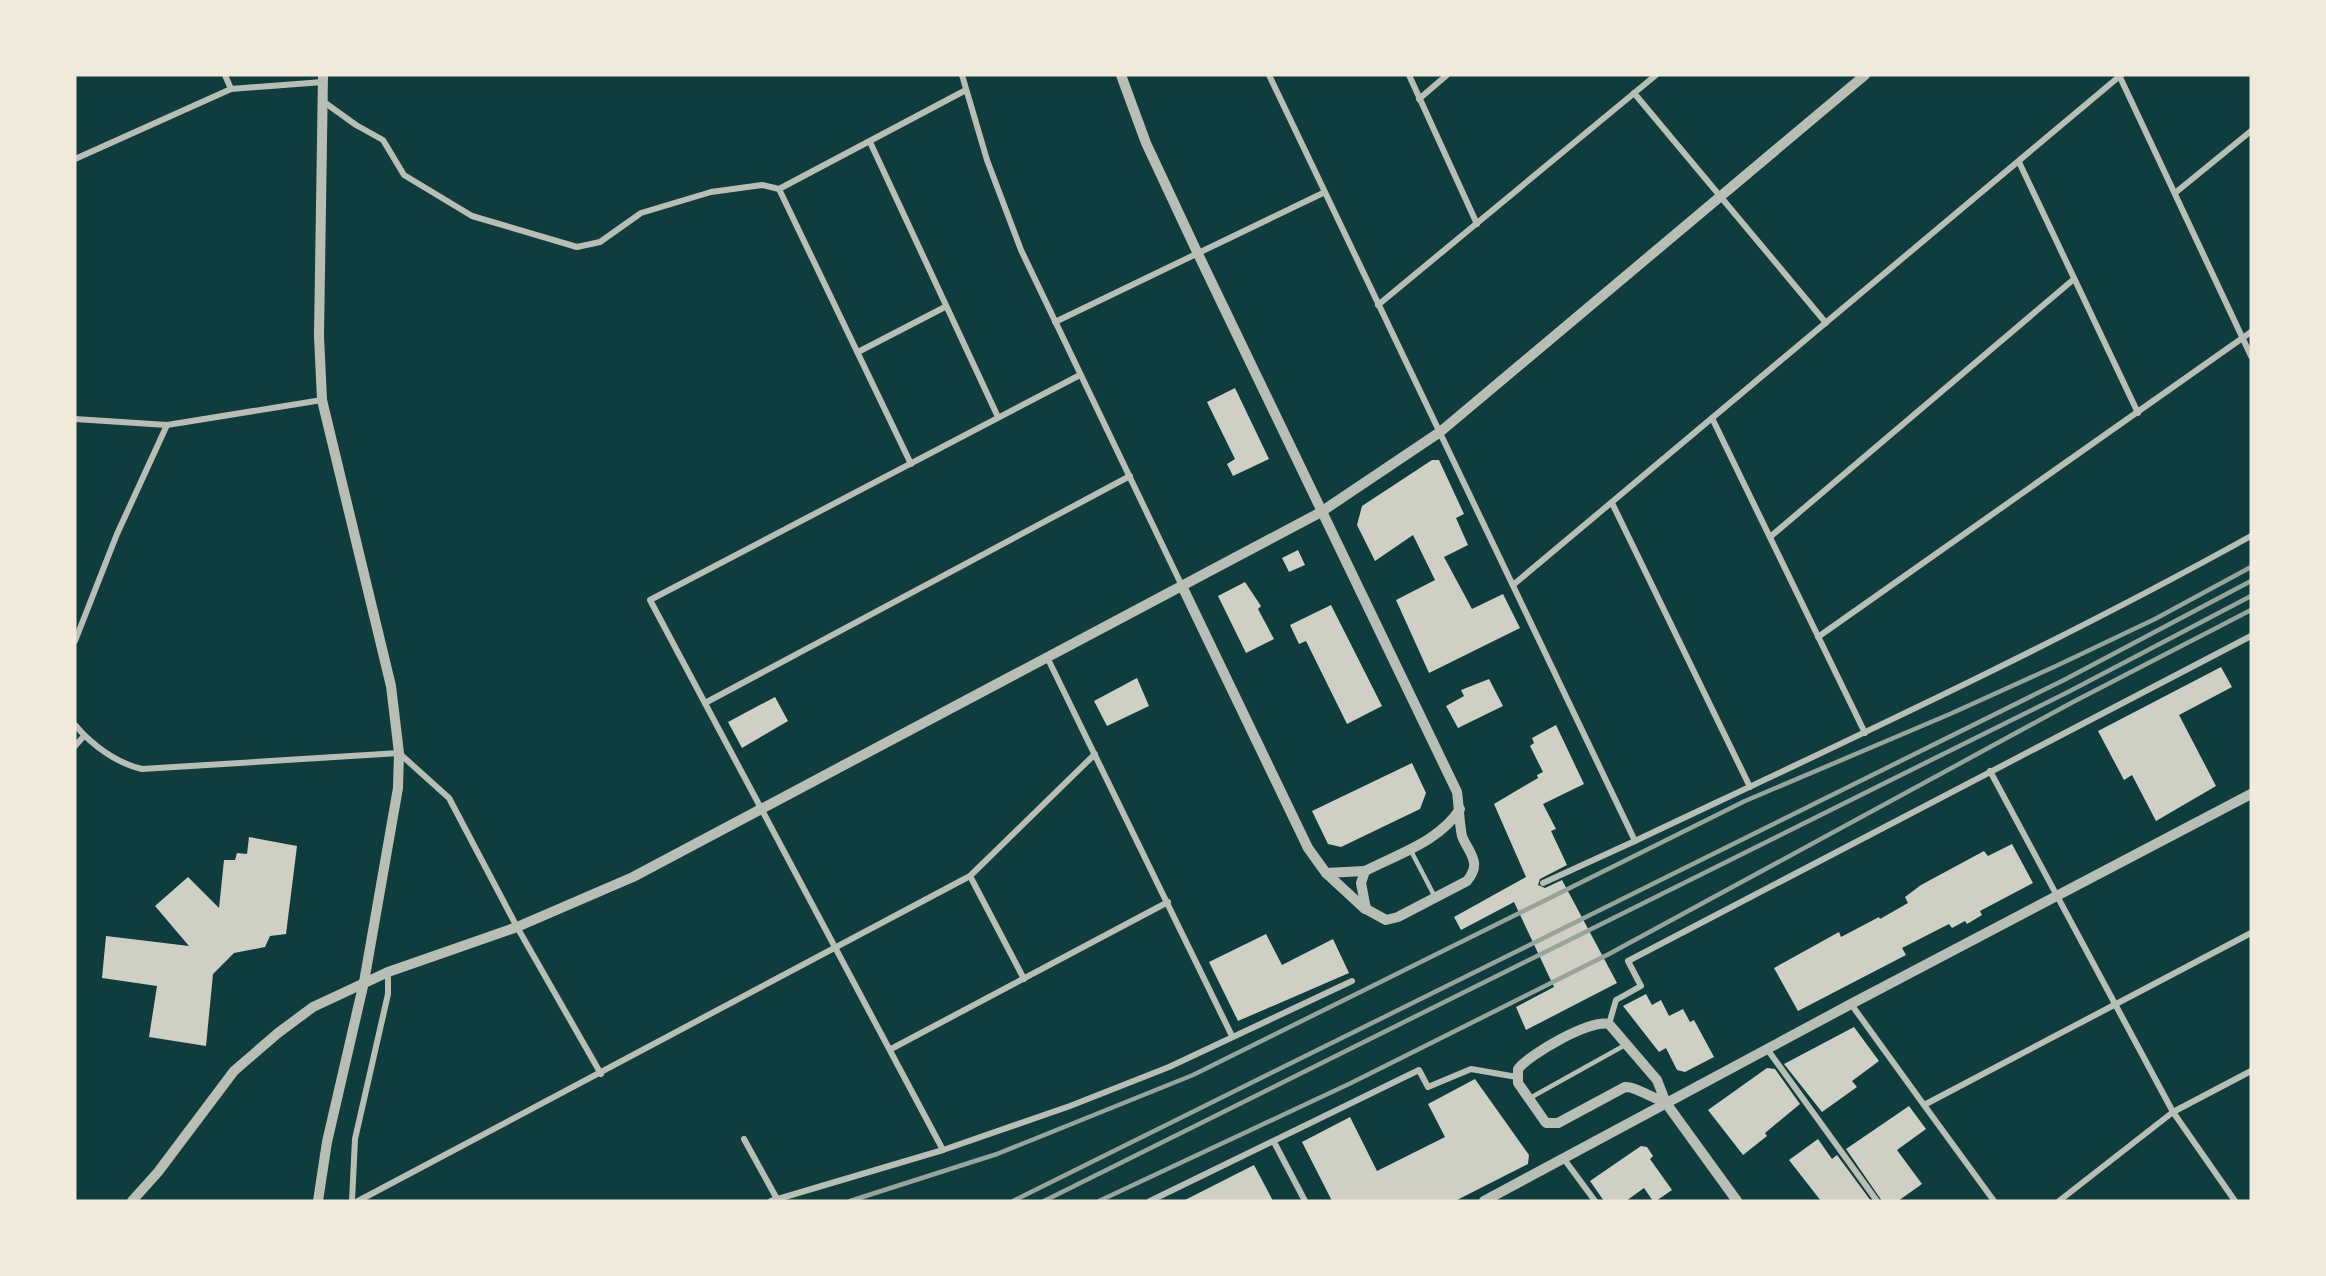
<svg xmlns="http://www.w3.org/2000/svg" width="2326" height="1276" font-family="Figtree,sans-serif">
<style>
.building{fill:#cfcfc3}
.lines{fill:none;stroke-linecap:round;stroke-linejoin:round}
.service{stroke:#b8beb3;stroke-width:4.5}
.minor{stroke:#b8beb3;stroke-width:6}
.tertiary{stroke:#b8beb3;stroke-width:10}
.rail{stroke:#97a49c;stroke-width:4.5}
</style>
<rect width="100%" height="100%" fill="#0f3d3e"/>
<!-- building -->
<g class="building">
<polygon points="1235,388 1269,459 1233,476 1227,464 1235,459 1207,402"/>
<polygon points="1432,460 1439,460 1464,514 1456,518 1468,545 1444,557 1472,609 1503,594 1520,628 1429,673 1396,600 1435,580 1413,535 1375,561 1357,525 1362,506"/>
<polygon points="1298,550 1305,565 1289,572 1282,558"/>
<polygon points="1245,582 1261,606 1258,609 1274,639 1246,653 1218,596"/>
<polygon points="1331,605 1382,706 1347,724 1306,641 1299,644 1290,625"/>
<polygon points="2221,667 2232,687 2179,715 2216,786 2156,821 2132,775 2124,780 2098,731"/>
<polygon points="1137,678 1149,706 1107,726 1094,701"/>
<polygon points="1489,679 1503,706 1458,728 1446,706 1464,696 1461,690"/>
<polygon points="775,697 788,721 742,748 728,722"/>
<polygon points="1556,725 1584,784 1543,804 1556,829 1551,831 1567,865 1540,879 1538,885 1545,888 1562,880 1617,983 1526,1030 1516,1007 1554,987 1514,902 1461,930 1454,917 1526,877 1494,804 1538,778 1537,775 1543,772 1530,746 1534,743 1532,738"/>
<polygon points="1412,763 1426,793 1420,809 1341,847 1328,844 1312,811"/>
<polygon points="249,837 297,846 286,934 270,936 265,947 234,953 213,974 206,1046 149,1037 157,986 102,978 106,936 189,946 155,906 188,877 219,908 224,860 235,860 237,853 247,854"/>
<polygon points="2012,844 2033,883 1980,911 1982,915 1967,924 1965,921 1952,928 1949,924 1902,948 1906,955 1798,1011 1774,968 1839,932 1841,937 1879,917 1880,919 1908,903 1905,897 1921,885 1984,851 1988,856"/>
<polygon points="1266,934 1282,965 1333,939 1349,973 1238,1021 1209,962"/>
<polygon points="1646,994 1652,1005 1661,1000 1669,1016 1683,1009 1690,1022 1694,1020 1714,1057 1685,1072 1677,1070 1666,1048 1659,1052 1623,1006"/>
<polygon points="1854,1027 1879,1061 1852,1081 1857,1087 1822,1112 1784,1064"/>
<polygon points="1767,1068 1775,1069 1800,1104 1765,1133 1767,1136 1743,1155 1708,1110"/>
<polygon points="1475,1079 1529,1155 1528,1164 1455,1201 1332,1201 1302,1142 1350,1117 1377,1171 1445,1137 1428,1104"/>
<polygon points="1909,1106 1926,1129 1897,1150 1922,1184 1898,1201 1882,1201 1846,1149"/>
<polygon points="1818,1139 1832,1159 1837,1155 1871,1201 1821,1201 1789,1160"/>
<polygon points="1641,1146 1647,1147 1653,1156 1650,1159 1672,1190 1656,1201 1653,1201 1644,1188 1626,1201 1604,1201 1590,1181"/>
<polygon points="1254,1165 1273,1201 1183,1201"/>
</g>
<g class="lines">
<!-- service -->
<g class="service">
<polyline points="1410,849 1435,897"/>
<polyline points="1530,1098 1627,1044"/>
</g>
<!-- minor -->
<g class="minor">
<polyline points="225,75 231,89"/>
<polyline points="962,75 987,160 1021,250 1182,586"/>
<polyline points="1269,75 1635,841 1543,883"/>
<polyline points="1409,75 1477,224"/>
<polyline points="2119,75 2251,356"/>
<polyline points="1634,93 1826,323"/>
<polyline points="1419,99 1447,75"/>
<polyline points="324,102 356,125 383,140 404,175 472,216 577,247 600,242 641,213 711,192 762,185 779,189 966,90"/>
<polyline points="870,142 998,417"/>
<polyline points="75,159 231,89 323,82"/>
<polyline points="2019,162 2138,413"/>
<polyline points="779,189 911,464"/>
<polyline points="2175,193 2251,131"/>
<polyline points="1378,305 1656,75"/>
<polyline points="1055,322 1323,193"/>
<polyline points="858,352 945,307"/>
<polyline points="1712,418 1865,733"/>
<polyline points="75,419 167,425 322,400"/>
<polyline points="1612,503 1750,787"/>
<polyline points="1770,537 2074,279"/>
<polyline points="1513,585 2121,75"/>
<polyline points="1818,637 2251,332"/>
<polyline points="75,641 117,534 167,425"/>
<polyline points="1047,657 1232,1036"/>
<polyline points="705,703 1130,476"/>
<path d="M 75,725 C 92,745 116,763 142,769 L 399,753 L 449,798 L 517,927 L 601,1074"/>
<polyline points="75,746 84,736"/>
<polyline points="1990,771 2173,1112 2235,1201"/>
<path d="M 1635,841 C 1842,743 2051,647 2251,536"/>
<polyline points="970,876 1024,979"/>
<polyline points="1851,1004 1924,1105 2251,933"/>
<polyline points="1609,1024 1616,1000 1641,986 1628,961 2251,636"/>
<polyline points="891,1049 1168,902"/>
<polyline points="1767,1049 1877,1201"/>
<polyline points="1924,1105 1994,1201"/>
<polyline points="744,1139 777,1199"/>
<polyline points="1274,1142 1305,1201"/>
<polyline points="943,1150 650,600 1080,375"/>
<polyline points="1564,1159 1595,1201"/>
<polyline points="352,1201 355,1139 388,994 388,972"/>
<polyline points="358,1201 970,876 1095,754"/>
<polyline points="771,1201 943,1150 1070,1106 1169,1067 1352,981"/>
<polyline points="1150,1201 1419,1070 1428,1087 1471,1069 1517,1077"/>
<polyline points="2059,1201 2173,1112 2251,1071"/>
</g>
<!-- tertiary -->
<g class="tertiary">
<path d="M 1121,75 L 1146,143 L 1198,254 L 1457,792 C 1459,806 1459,822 1462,836 C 1465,845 1473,853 1474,863 C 1475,870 1471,876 1467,881 L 1398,917 L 1386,920 L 1366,909 L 1361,883 L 1365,871 C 1398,854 1440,841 1460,809"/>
<polyline points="1182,586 1308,848 1326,873"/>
<polyline points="1365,871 1326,873 1365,909"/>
<path d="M 1666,1103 C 1655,1099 1634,1086 1625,1087 L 1558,1123 L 1546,1123 L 1518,1083 L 1518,1069 C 1530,1054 1590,1019 1609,1024 L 1657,1080 L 1666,1103 L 1737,1201"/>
<polyline points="132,1201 158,1172 234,1071 278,1033 313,1007 388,972 517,927 633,877 1321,512 1440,432 1865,75"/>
<polyline points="318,1201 327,1142 364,982 398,788 399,753 391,686 322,400 319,336 323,75"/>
<polyline points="1484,1201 1851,1004 2251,794"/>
</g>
<!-- rail -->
<g class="rail">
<polyline points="850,1201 997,1154 1193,1075 1745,801 1950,714 2056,666 2155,619 2251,567"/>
<polyline points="1013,1201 2064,680 2251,581"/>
<polyline points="1044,1201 2070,691 2251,596"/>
<polyline points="1099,1201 1351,1083 1609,954 2073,702 2251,610"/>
</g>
</g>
<!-- border -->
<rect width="2326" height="1276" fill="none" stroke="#f1e9da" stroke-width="153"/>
</svg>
